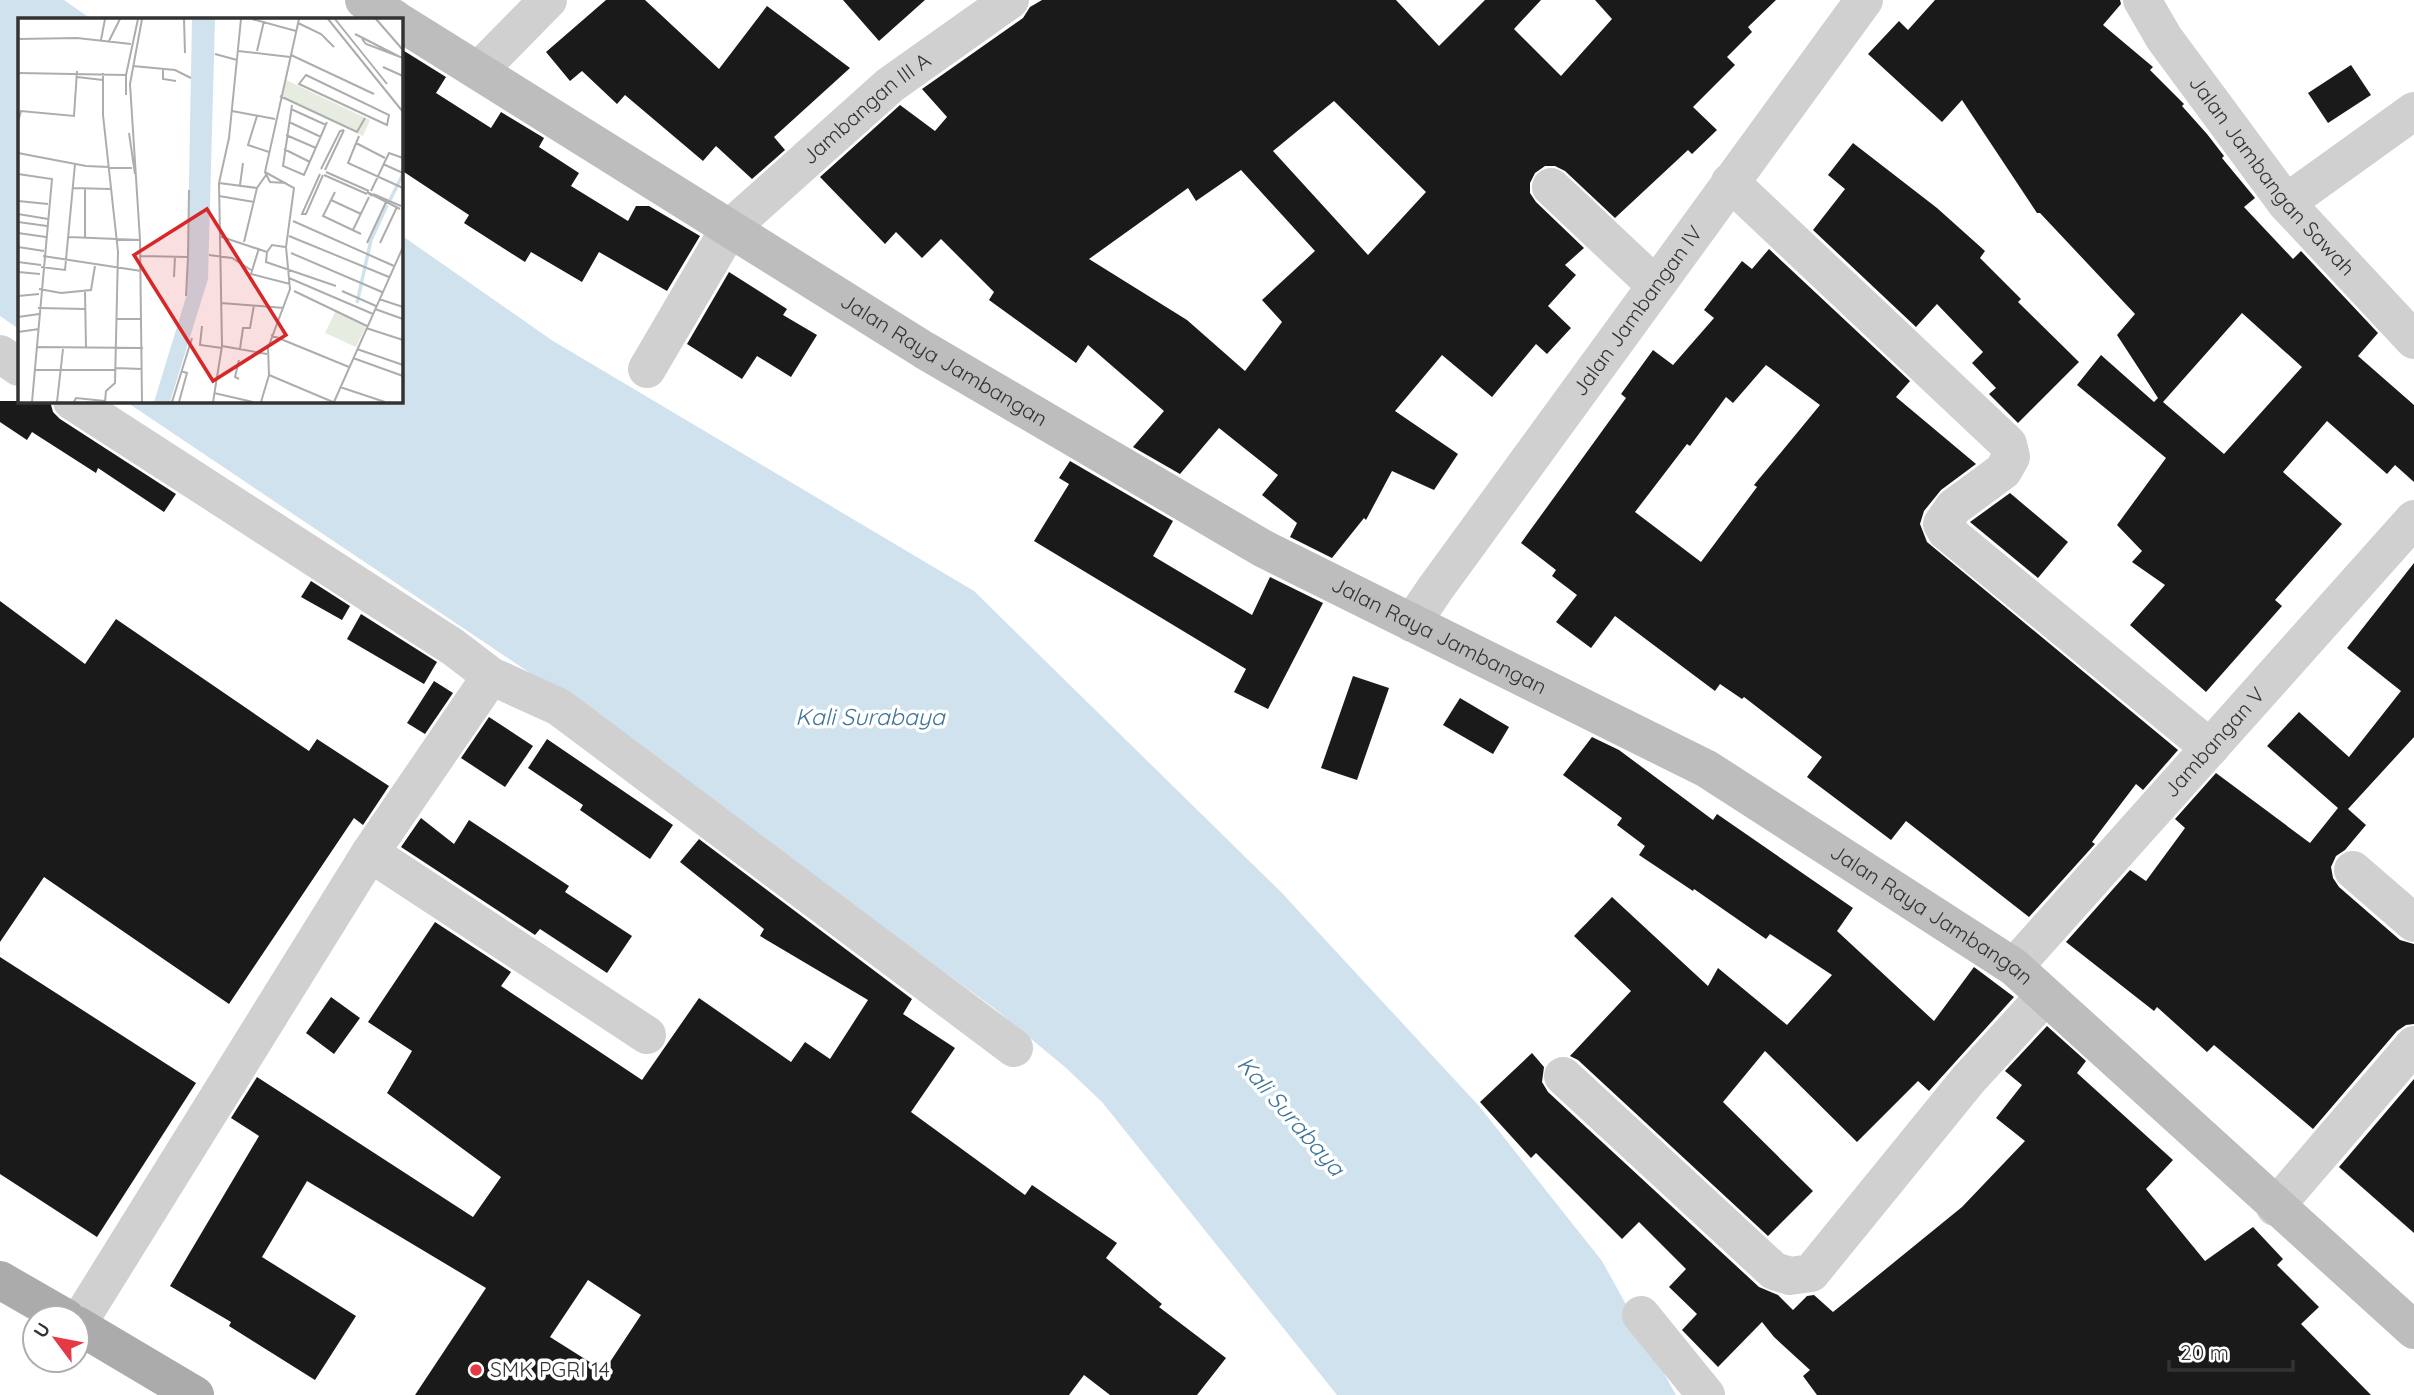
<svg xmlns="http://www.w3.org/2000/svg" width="2414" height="1395" font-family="Quicksand,sans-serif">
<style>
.water{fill:#cfe2ee}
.building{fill:#1a1a1a;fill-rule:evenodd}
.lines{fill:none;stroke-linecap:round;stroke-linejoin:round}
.street{stroke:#d0d0d0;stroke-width:38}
.secondary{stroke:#bdbdbd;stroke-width:38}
.primary{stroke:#ababab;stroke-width:38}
.poi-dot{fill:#e63946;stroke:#fff;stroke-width:2.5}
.labels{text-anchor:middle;stroke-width:7;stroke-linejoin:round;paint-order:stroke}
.street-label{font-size:21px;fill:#333;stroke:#fff}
.poi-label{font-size:21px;fill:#333;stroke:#fff;text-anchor:start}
.water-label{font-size:23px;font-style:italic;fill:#3f7597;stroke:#fff}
.inset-river{fill:none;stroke:#cfe2ee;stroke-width:3.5}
.inset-road{fill:none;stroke:#adadad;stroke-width:2}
.view{fill:#d62828;fill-opacity:0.15;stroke:#d62828;stroke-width:3.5}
.inset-edge{fill:none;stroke:#333;stroke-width:3.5}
</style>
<rect width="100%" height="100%" fill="#fff"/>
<!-- water -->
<g class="water">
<polygon points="0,0 64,0 91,19 19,19 19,329 0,316"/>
<polygon points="401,235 553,341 974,591 1281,892 1479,1106 1602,1261 1676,1395 1337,1395 1102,1102 1065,1067 995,1009 585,710 125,401 401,401"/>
</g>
<!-- building -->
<g class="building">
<polygon points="606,0 645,0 719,69 767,6 850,68 774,137 785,150 752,179 716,146 703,161 625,95 617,104 582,71 570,81 546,52"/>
<polygon points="843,0 925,0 879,41"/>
<path d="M 1042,0 L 1396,0 L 1439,46 L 1485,0 L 1541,0 L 1514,29 L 1561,76 L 1612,19 L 1595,0 L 1776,0 L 1748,27 L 1752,32 L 1727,57 L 1735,65 L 1693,107 L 1717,130 L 1692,154 L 1688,150 L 1615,218 L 1565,171 L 1555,166 L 1545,166 L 1535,173 L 1530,183 L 1530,193 L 1536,202 L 1584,248 L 1565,265 L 1576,275 L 1548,306 L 1571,328 L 1547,354 L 1536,344 L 1492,397 L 1442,355 L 1395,411 L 1458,454 L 1434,490 L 1392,471 L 1366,520 L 1364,518 L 1332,558 L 1290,537 L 1297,523 L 1262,495 L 1278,475 L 1219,428 L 1180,474 L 1133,447 L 1164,411 L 1088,345 L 1076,363 L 989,300 L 994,292 L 941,239 L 922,258 L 896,232 L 885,244 L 820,177 L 900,105 L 935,131 L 947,117 L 922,89 L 1023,18 L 1030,7 ZM 1334,101 L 1426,192 L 1368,255 L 1273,151 ZM 1241,170 L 1315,251 L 1262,300 L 1282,322 L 1245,371 L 1187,320 L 1089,259 L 1188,188 L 1196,201 Z"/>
<path d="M 1935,0 L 2120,0 L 2121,4 L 2103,25 L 2153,67 L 2150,70 L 2184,104 L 2182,106 L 2207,134 L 2224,156 L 2222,158 L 2255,198 L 2244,207 L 2293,259 L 2301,251 L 2378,333 L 2358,356 L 2414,405 L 2414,482 L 2395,465 L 2387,474 L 2327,421 L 2283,472 L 2342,524 L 2275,600 L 2282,606 L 2206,692 L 2130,625 L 2165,585 L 2132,562 L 2142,551 L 2117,525 L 2166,458 L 2077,385 L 2101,355 L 2154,402 L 2158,398 L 2117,335 L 2135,314 L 2040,213 L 2037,213 L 1962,100 L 1942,122 L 1868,54 L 1899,21 L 1908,30 ZM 2242,313 L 2302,367 L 2224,454 L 2163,402 Z"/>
<polygon points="401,49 446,77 436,93 491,128 501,112 544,138 539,147 579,173 571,186 628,221 636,206 649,206 700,236 667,291 599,252 582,282 531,252 525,262 464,223 469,215 401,170"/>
<polygon points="2351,65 2371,95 2328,123 2308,93"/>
<polygon points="1853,143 1937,208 1985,251 1980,258 2021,299 2018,302 2079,362 2018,423 1989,394 1996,388 1972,363 1983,352 1937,304 1916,327 1813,230 1845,189 1828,175"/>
<path d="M 1769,249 L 1910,381 L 1896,397 L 1976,464 L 1941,490 L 1924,511 L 1920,524 L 1927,542 L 2178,750 L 2143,790 L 2136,784 L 2092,842 L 2095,844 L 2029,917 L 1906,821 L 1891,840 L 1807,777 L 1822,757 L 1744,697 L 1742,699 L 1720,684 L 1715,691 L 1615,616 L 1591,648 L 1556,622 L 1577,595 L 1552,576 L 1556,570 L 1521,543 L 1626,398 L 1621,394 L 1653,350 L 1673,365 L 1714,318 L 1704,310 L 1742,261 L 1752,269 ZM 1766,365 L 1820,405 L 1754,485 L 1757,487 L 1701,562 L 1635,512 L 1687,444 L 1690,446 L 1726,397 L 1733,403 Z"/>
<polygon points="729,272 787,309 783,315 817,335 791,377 757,356 742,379 687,344"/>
<polygon points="0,401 50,401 53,412 60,419 176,494 164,512 98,468 96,473 32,432 27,440 0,422"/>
<polygon points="1070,461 1173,521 1153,556 1252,615 1270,577 1323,603 1268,709 1234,692 1246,669 1034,541 1069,484 1059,478"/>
<polygon points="2010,493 2068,542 2038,578 1970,522"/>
<polygon points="2414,563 2414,737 2348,809 2366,825 2345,850 2336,856 2331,867 2333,878 2339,887 2400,940 2414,944 2414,1024 2406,1025 2397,1031 2313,1129 2214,1045 2207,1052 2157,1007 2154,1011 2066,942 2130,870 2146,881 2185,828 2175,819 2216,773 2310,843 2338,808 2267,746 2299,712 2349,757 2401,691 2347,648"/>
<polygon points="311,581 350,606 342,620 301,597"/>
<polygon points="0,601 85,664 116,619 309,751 317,739 389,786 363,825 354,818 229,1004 44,877 0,942"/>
<polygon points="361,614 437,662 424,684 347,639"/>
<polygon points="1353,676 1389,688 1357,780 1321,768"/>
<polygon points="434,681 453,693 425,734 407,723"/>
<polygon points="1460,698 1509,727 1493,754 1443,725"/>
<polygon points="489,717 533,746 505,787 461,758"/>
<polygon points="1592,737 1619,750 1713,820 1717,814 1853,908 1837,931 1934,1021 1974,967 2014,997 1929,1091 1918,1081 1857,1142 1765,1051 1723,1102 1813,1191 1768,1236 1578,1060 1570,1056 1631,991 1574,936 1612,897 1708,986 1718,968 1787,1025 1832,975 1770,934 1766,939 1694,889 1693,891 1639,855 1645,846 1617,825 1622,818 1563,775"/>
<polygon points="547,739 673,825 650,859 580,810 583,805 528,768"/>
<polygon points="421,818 454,844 469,820 569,886 565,892 632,936 607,973 540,929 535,935 401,847"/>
<path d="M 699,839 L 912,999 L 903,1014 L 955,1048 L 911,1112 L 1025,1195 L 1032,1185 L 1117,1243 L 1106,1258 L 1162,1304 L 1159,1307 L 1226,1358 L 1197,1395 L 1110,1395 L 1084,1375 L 1069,1395 L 415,1395 L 486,1288 L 307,1181 L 262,1257 L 356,1316 L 315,1380 L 229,1326 L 231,1322 L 170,1286 L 259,1136 L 231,1118 L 257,1077 L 473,1217 L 501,1177 L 387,1093 L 412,1051 L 368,1022 L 435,922 L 511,972 L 501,986 L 642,1080 L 699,998 L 791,1062 L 805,1042 L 830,1059 L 868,1000 L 760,936 L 764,929 L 680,862 ZM 588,1280 L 641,1315 L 604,1371 L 550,1337 Z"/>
<polygon points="0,957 196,1083 97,1237 0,1174"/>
<polygon points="331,997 360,1018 334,1054 306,1033"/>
<polygon points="2047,1026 2086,1061 2077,1073 2173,1160 2146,1189 2205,1261 2253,1227 2283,1259 2277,1265 2319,1307 2301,1324 2371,1395 1817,1395 1803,1376 1810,1370 1774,1337 1762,1322 1718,1367 1682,1330 1697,1314 1669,1287 1686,1269 1639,1222 1622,1239 1536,1153 1531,1158 1480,1102 1532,1053 1544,1067 1542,1082 1548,1092 1759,1287 1778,1295 1793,1310 1807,1296 1814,1295 1833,1312 1962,1207 2025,1141 1996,1118 2022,1085 2005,1071"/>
<polygon points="2414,1079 2414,1233 2339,1167"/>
</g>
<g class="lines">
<!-- street -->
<g class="street">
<path id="s1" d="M 2142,0 L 2164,38 L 2286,203 L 2414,340"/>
<polyline points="478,71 548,0"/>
<polyline points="1730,182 2008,444 2011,457 2003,471 1954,507 1942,524 1946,531 2210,748"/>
<polyline points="1551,187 1655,285"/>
<polyline points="2286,203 2414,111"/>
<polyline points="0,354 19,367"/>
<path id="s2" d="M 647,369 L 729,229 L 890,85 L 1010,0"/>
<polyline points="72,401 453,647 491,676 370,853 77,1325"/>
<path id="s3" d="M 1412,623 L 1435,589 L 1864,0"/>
<polyline points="491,676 559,707 1014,1048"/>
<polyline points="370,853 647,1035"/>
<polyline points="2353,870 2414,923"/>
<path id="s4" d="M 2014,967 L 2414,519"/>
<polyline points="1563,1076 1774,1271 1790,1276 1811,1273 1968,1080 2045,996"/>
<polyline points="2275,1207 2414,1045"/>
<polyline points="1641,1315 1706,1395"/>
</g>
<!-- secondary -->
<g class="secondary">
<polyline points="364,0 395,19"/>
<path id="s5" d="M 401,23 L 924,350 L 1264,549 L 1707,769 L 2014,967 L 2414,1330"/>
</g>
<!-- primary -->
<g class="primary">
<polyline points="0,1280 66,1318"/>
<polyline points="77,1325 195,1395"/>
</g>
</g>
<!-- markers -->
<circle class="poi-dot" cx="476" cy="1370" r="7"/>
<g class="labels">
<!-- street labels -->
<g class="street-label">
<text dy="7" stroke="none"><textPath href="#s2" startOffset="345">Jambangan III A</textPath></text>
<text dy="7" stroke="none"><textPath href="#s1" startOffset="219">Jalan Jambangan Sawah</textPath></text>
<text dy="7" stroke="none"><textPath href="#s3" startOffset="385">Jalan Jambangan IV</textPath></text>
<text dy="7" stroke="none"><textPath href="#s5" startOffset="639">Jalan Raya Jambangan</textPath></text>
<text dy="7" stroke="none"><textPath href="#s5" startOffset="1206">Jalan Raya Jambangan</textPath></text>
<text dy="7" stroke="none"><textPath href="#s4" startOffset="301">Jambangan V</textPath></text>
<text dy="7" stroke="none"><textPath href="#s5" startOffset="1773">Jalan Raya Jambangan</textPath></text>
</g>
<!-- poi labels -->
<g class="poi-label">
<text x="490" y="1377">SMK PGRI 14</text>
</g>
<!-- water labels -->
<g class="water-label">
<text x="870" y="725">Kali Surabaya</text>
<text transform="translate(1291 1116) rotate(49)" y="8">Kali Surabaya</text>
</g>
</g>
<!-- overview -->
<g transform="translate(18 18)">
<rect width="385" height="385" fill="#fff"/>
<path d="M 268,62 L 352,102 L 345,118 L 262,79 ZM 318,292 L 348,308 L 338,329 L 307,315 Z" fill="#e6ecdf"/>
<path d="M 174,1 L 197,1 L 190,261 L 152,384 L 136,384 L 169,276 Z" fill="#cfe2ee"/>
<path class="inset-river" d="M 372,182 L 385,156M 339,285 L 353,222 L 369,187"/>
<path class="inset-road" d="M 124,1 L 112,66 L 122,222 L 124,384M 166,1 L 167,35M 234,1 L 278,13M 310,1 L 385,94M 317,1 L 369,66M 358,1 L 385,32M 280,5 L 303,16 L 316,29M 337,16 L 382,39M 0,21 L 59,20 L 113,26M 344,21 L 348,26 L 385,40M 83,22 L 87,1M 91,23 L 102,1M 220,33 L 272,39M 239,33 L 246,3M 197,36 L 219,42M 273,37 L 356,76M 115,48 L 157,52 L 173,60M 365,49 L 385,58M 145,51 L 145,61 L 158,63M 0,55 L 108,57M 85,55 L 85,97 L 100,234 L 97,365 L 88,373 L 87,384M 288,57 L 371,97 L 369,107 L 281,66 ZM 59,59 L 85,62M 108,77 L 108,57 L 120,1M 262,78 L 339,114 L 347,100M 274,87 L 265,148 L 286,157 L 309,104M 273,91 L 308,107M 214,93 L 257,101M 239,98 L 230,127 L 251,134M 0,104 L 3,93 L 56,98 L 59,53M 271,104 L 303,119M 111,115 L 117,156M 268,117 L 298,130M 341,118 L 330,145 L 385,170M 338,125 L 367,140M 266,131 L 292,144M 0,135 L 68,148 L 114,150M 365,146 L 385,155M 303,151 L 322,113 L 326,112M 307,152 L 326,112M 308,154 L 351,173M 0,156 L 34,161 L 14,384M 302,156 L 284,196 L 288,196 L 305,157M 306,157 L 349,176M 201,165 L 239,170M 268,165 L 252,164 L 247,154 L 281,1M 222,167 L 225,145M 55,170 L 92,171M 353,173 L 371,135 L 385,140M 317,174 L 305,198 L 343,216M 355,176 L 383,188M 201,178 L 236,184M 354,178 L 349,174 L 382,191M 313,182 L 343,196M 0,183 L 30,186M 0,196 L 30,201M 275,203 L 376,248M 0,204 L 29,208M 335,212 L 351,179M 0,215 L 28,219M 201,218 L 249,234M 271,218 L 371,259M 51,219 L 122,222M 67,221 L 67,171M 226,224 L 239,170 L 248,157M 349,225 L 368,184M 362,225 L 379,189M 0,229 L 26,233M 241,230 L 233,256 L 272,266M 249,234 L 248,244 L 318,268M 249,234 L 254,227 L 267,229M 273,235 L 364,274M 191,237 L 214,240 L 233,252M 25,238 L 123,253M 123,238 L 170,239 L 171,172M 0,244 L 23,247M 23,249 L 47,252 L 57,146M 0,254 L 22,256M 156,259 L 157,238M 271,260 L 355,296M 21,271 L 43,275 L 73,272 L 77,248M 276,273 L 349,308M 324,273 L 358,288M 67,274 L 68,330M 0,278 L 21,276M 168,278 L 170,239M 361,281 L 385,289M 203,285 L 266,290M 20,290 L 67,291M 357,291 L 385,301M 0,299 L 21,296M 99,301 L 124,301M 184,308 L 182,327 L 204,330M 348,310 L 385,322M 0,314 L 21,311M 253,317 L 331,349M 204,328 L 249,336M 18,329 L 125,330M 222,331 L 225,310 L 232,310 L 236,287M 339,331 L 385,347M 335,340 L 385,358M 221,342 L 217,359 L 221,361M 98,350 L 124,351M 16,352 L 98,352M 251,357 L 315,384M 322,369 L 367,384M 196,375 L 235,384M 39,384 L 45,331M 56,384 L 58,380 L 87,383M 154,384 L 174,320M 161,384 L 169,355 L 163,353M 195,384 L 204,328 L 201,165 L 211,120 L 223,1M 243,384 L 251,357 L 250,330 L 272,271 L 268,229 L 276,170 L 247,154M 316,384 L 385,229"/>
<path class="view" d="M 189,191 L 268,317 L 195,363 L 116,237 Z"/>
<rect width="385" height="385" class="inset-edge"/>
</g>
<!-- north arrow -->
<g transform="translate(56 1339) rotate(302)"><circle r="33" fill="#ffffff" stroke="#adadad" stroke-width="2"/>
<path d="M0-5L12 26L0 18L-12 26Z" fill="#e63946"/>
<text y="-10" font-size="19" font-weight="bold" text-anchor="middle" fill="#333333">U</text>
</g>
<!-- scale -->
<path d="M2169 1360v10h124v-10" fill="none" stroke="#333333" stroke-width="3.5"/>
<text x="2180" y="1360" font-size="21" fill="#333333" stroke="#ffffff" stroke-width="5" paint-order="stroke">20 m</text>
</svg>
